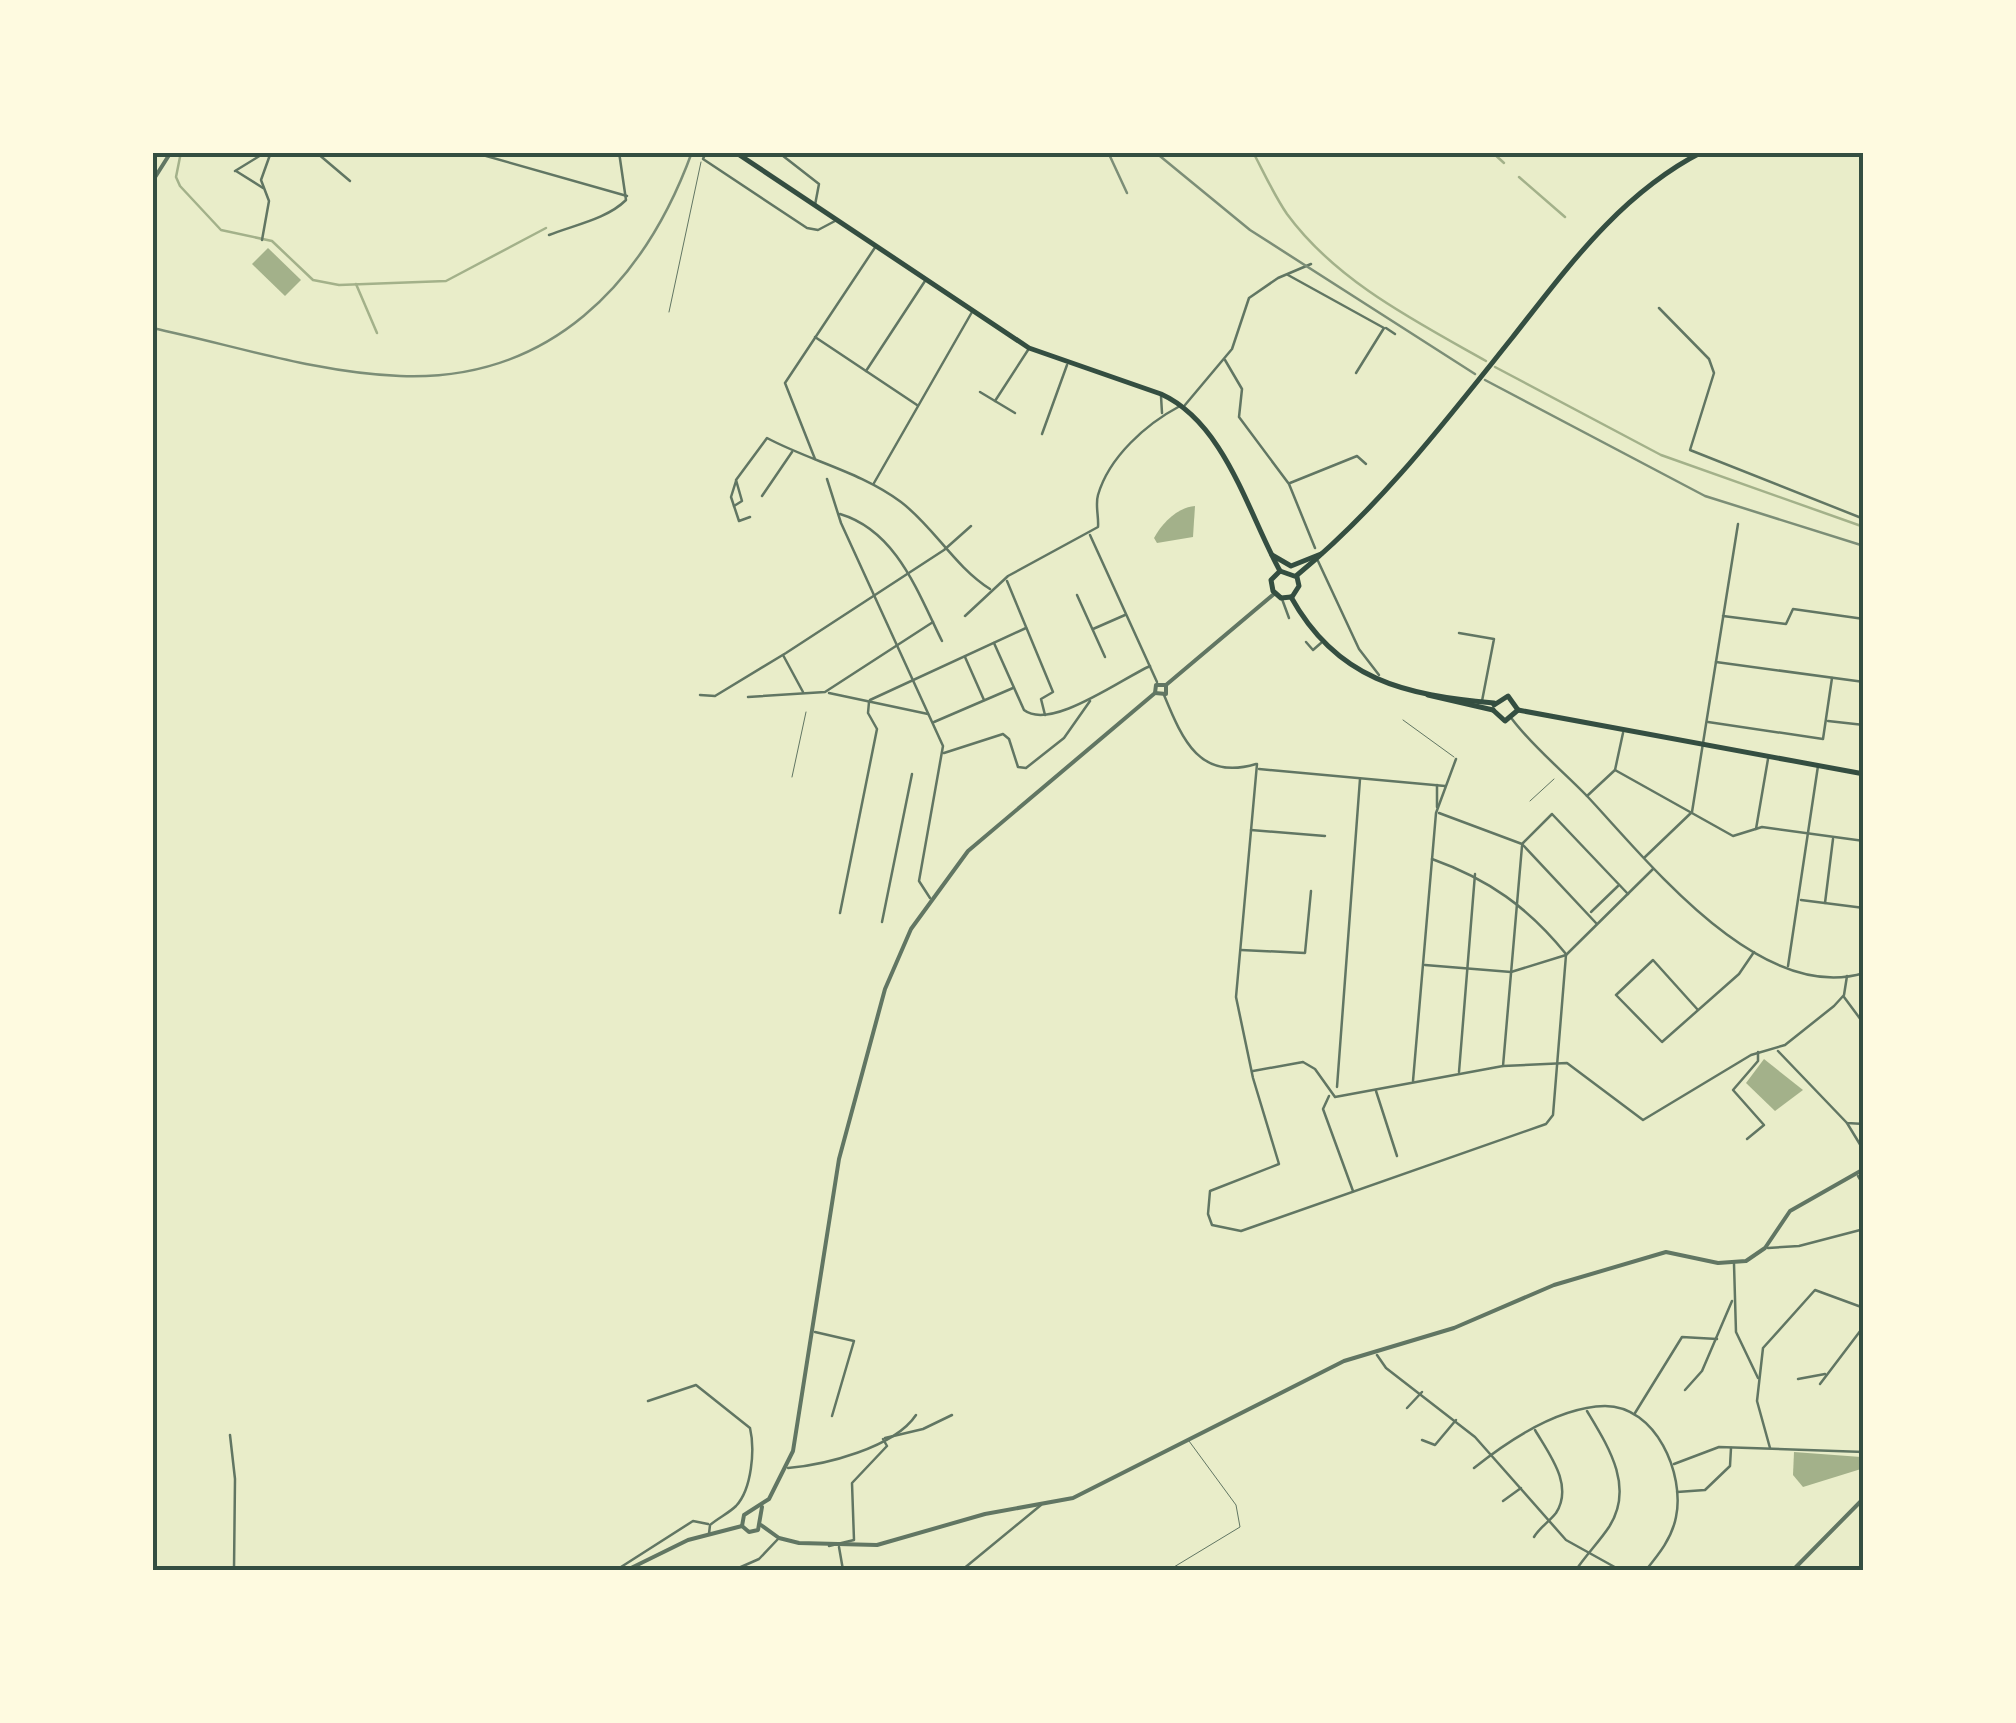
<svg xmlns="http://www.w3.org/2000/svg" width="2016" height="1723" font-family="Karla,sans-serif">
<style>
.water{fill:#a3b18a}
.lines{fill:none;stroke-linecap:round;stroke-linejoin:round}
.stream{stroke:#a3b18a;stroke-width:2.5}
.service{stroke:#617663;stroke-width:1}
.minor{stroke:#617663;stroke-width:2.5}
.tertiary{stroke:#617663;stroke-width:4}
.secondary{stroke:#344e41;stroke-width:5}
.primary{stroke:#344e41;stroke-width:5}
.rail{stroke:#7c8e77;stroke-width:2.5}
.neatline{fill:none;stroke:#344e41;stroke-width:4}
</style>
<rect width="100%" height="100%" fill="#e9edc9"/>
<!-- water -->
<g class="water">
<polygon points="268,248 301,280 285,296 252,264"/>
<path d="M 1195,506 L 1193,537 L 1157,543 L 1154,538 C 1162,523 1178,507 1195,506 Z"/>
<polygon points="1764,1059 1803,1090 1775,1111 1746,1083"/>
<polygon points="1794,1452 1861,1457 1861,1469 1803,1487 1793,1475"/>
</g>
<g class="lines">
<!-- stream -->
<g class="stream">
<polyline points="181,152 176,177 180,186 221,230 272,241 313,280 339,285 446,281 546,228"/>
<path d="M 1253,152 C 1264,173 1274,195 1287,214 C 1336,281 1415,321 1486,361"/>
<polyline points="1492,152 1504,163"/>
<polyline points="1519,177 1565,217"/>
<polyline points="356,284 377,333"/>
<polyline points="1495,367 1661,455 1864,527"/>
</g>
<!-- service -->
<g class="service">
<polyline points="669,312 701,162"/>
<polyline points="1403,720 1454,757"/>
<polyline points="792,777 806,712"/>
<polyline points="1530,801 1554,779"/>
<polyline points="1169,1570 1240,1527 1236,1505 1189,1441"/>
</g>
<!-- minor -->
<g class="minor">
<polyline points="472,152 627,196"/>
<polyline points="706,152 703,159 807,228 818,230 835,221"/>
<polyline points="778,152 819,184 815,205"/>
<polyline points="317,153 350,181"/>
<polyline points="235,171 266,152"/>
<polyline points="236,171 263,188"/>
<path d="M 549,235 C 574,225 607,219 626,200 L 619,152"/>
<polyline points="262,240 269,201 261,180 271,152"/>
<polyline points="1288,275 1384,328 1356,373"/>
<polyline points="1659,308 1709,359 1714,373 1690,450 1864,519"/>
<polyline points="1386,328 1395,334"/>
<polyline points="815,337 917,405"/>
<polyline points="1225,360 1242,389 1239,417 1289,484 1315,548"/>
<polyline points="866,371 925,281"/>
<polyline points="980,392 1015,413"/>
<polyline points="1161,396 1162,413"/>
<polyline points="995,401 1028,350"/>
<polyline points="1185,405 1232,349 1249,298 1278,278 1311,264"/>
<polyline points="1042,434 1067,365"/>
<polyline points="815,459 785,383 876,246"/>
<polyline points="827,479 841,523 943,746 919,881 930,898"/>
<polyline points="736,481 731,497 739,521 750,517"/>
<polyline points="874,483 972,312"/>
<polyline points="1290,483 1357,456 1366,464"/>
<polyline points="762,496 792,452"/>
<path d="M 734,506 L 742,501 L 736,480 L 767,438 C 810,461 861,472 901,502 C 934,527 954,566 990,589"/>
<path d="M 840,514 C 897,531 918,593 942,641"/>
<polyline points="1090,535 1157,682"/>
<polyline points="1318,561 1359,649 1379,675"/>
<polyline points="1007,581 1053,692 1041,699 1045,715"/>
<polyline points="1077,595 1105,657"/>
<polyline points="1282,599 1289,618"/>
<path d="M 965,616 L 1008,576 L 1098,527 C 1099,517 1095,505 1098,495 C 1109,457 1146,424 1180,406"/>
<polyline points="1723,616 1786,624 1793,609 1864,619"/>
<polyline points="1093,629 1125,615"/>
<polyline points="1459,633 1494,639 1482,701"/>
<polyline points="1306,642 1313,650 1321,643"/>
<path d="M 994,643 L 1024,710 C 1051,731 1121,679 1150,666"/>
<polyline points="783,655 803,692"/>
<polyline points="965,657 984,700"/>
<polyline points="1716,662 1864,682"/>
<polyline points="829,693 928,714"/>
<polyline points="700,695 715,696 786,653 944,550 971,526"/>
<path d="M 1164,695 C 1183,741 1200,781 1256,764"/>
<polyline points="748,697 825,692 933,622"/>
<polyline points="870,700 1026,628"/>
<path d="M 1512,719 C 1533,747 1563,771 1587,796 C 1648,861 1760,1005 1864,973"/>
<polyline points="1828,721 1864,725"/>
<polyline points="934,722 1013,688"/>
<polyline points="1708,722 1823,739 1832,678"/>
<polyline points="944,753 1003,734 1009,739 1018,767 1026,768 1064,738 1090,701"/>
<polyline points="1257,764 1236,997 1253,1078 1279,1164 1210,1191 1208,1214 1212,1225 1241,1231 1546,1124 1553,1115 1566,955"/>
<polyline points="1259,769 1445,786"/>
<polyline points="1615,770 1733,836 1762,827 1864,841"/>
<polyline points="1587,796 1615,770 1623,733"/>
<polyline points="1437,807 1437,785"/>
<polyline points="1439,813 1522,844 1596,923"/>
<polyline points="1756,829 1768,759"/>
<polyline points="1251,830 1325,836"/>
<polyline points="1523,843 1552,814 1628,894"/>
<polyline points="1645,857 1692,812 1738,524"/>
<path d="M 1432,859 C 1488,879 1528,907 1566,954"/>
<polyline points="1801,900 1864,908"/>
<polyline points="1825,903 1833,839"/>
<polyline points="1591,912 1618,886"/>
<polyline points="840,913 877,729 868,713 869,702"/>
<polyline points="882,922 912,774"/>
<polyline points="1241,950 1305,953 1311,891"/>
<polyline points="1425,965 1511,972 1566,955 1653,869"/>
<polyline points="1788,966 1818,766"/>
<polyline points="1844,997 1864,1024"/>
<polyline points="1698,1010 1653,960 1616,995 1662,1042 1739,974 1754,952"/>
<polyline points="1778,1051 1847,1123 1864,1124"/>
<polyline points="1503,1066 1522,846"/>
<polyline points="1253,1071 1303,1062 1315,1069 1335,1097 1503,1066 1567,1063 1643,1120 1751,1055 1785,1045 1834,1006 1844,995 1847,976"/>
<polyline points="1459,1072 1475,874"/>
<polyline points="1413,1081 1436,813 1456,759"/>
<polyline points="1337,1087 1360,779"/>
<polyline points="1376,1091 1397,1156"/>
<polyline points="1329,1096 1323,1109 1353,1191"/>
<polyline points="1847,1123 1864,1151"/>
<polyline points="1747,1139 1764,1125 1733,1090 1758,1061 1758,1052"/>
<polyline points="1858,1176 1864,1186"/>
<polyline points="1768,1248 1799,1246 1864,1229"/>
<polyline points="1734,1264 1736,1332 1758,1378"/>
<polyline points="815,1332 854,1341 832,1416"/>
<polyline points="1377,1355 1386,1368 1475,1437 1566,1540 1620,1570"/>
<polyline points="1798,1379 1825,1374"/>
<polyline points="1820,1384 1864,1326"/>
<polyline points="1685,1390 1702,1371 1732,1301"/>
<path d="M 648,1401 L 696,1385 L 750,1428 C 755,1449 752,1489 736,1506 C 729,1513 718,1518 710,1525 L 709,1534"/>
<polyline points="1407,1408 1422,1392"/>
<polyline points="1635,1413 1682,1337 1717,1339"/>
<polyline points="230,1435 235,1479 234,1570"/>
<polyline points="885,1438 923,1429 952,1415"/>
<polyline points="1422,1440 1435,1445 1456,1420"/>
<polyline points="1770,1448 1757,1401 1763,1348 1815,1290 1864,1308"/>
<polyline points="1674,1464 1719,1447 1864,1452"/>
<path d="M 788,1468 C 824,1465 894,1448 916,1415"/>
<path d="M 1474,1468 C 1509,1440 1559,1407 1605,1406 C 1656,1406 1685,1474 1676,1517 C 1672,1538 1659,1554 1646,1570"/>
<polyline points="1677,1492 1705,1490 1730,1466 1731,1448"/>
<polyline points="1503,1501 1521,1488"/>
<path d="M 1534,1537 C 1540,1527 1549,1522 1556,1513 C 1574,1485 1549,1454 1535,1430"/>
<polyline points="829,1546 854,1540 852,1483 887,1446 883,1439"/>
<polyline points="839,1547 843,1570"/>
<polyline points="621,1567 693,1521 708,1524"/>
<polyline points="734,1570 759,1559 778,1539"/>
<polyline points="962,1570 1041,1505"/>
<path d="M 1576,1570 C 1586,1555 1599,1542 1609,1527 C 1635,1487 1608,1446 1587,1411"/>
</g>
<!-- tertiary -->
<g class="tertiary">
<polyline points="152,182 171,152"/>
<polyline points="1155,693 1166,694 1166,685 1274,594"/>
<polyline points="761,1525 779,1538 799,1543 877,1545 985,1514 1073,1498 1344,1361 1454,1328 1554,1285 1666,1252 1718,1263 1746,1261 1765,1248 1790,1211 1864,1169"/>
<polyline points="742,1526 744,1515 769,1499 793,1451 839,1159 885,989 911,929 968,851 1155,693 1156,685 1166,685"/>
<polyline points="742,1526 749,1532 758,1530 762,1507"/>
<polyline points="627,1570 688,1540 742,1526"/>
<polyline points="1793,1570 1864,1498"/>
</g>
<!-- secondary -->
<g class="secondary">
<polyline points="1272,555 1291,566 1321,554"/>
<path d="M 1296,576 C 1380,507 1444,423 1512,338 C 1568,267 1620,194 1702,152"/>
</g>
<!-- primary -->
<g class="primary">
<path d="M 735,152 L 1029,348 L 1161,394 C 1225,423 1248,513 1280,571"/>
<polyline points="1280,571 1271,580 1273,591 1281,598 1291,597"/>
<polyline points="1280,571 1297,577 1299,586 1292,597"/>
<path d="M 1291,597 C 1337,680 1404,695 1494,703"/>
<polyline points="1428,695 1493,710"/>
<polyline points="1494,705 1508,696 1518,710"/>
<polyline points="1493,710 1505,721 1518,710"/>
<polyline points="1518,710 1864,774"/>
</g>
<!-- rail -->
<g class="rail">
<polyline points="1108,152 1127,193"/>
<polyline points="1155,152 1250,230 1475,374"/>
<path d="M 152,328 C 233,345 317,373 400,376 C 549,382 644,284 692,152"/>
<polyline points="1485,380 1705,496 1864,546"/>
</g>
</g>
<!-- border -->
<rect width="2016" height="1723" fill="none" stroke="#fefae0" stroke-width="310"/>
<rect x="155" y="155" width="1706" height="1413" class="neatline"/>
</svg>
